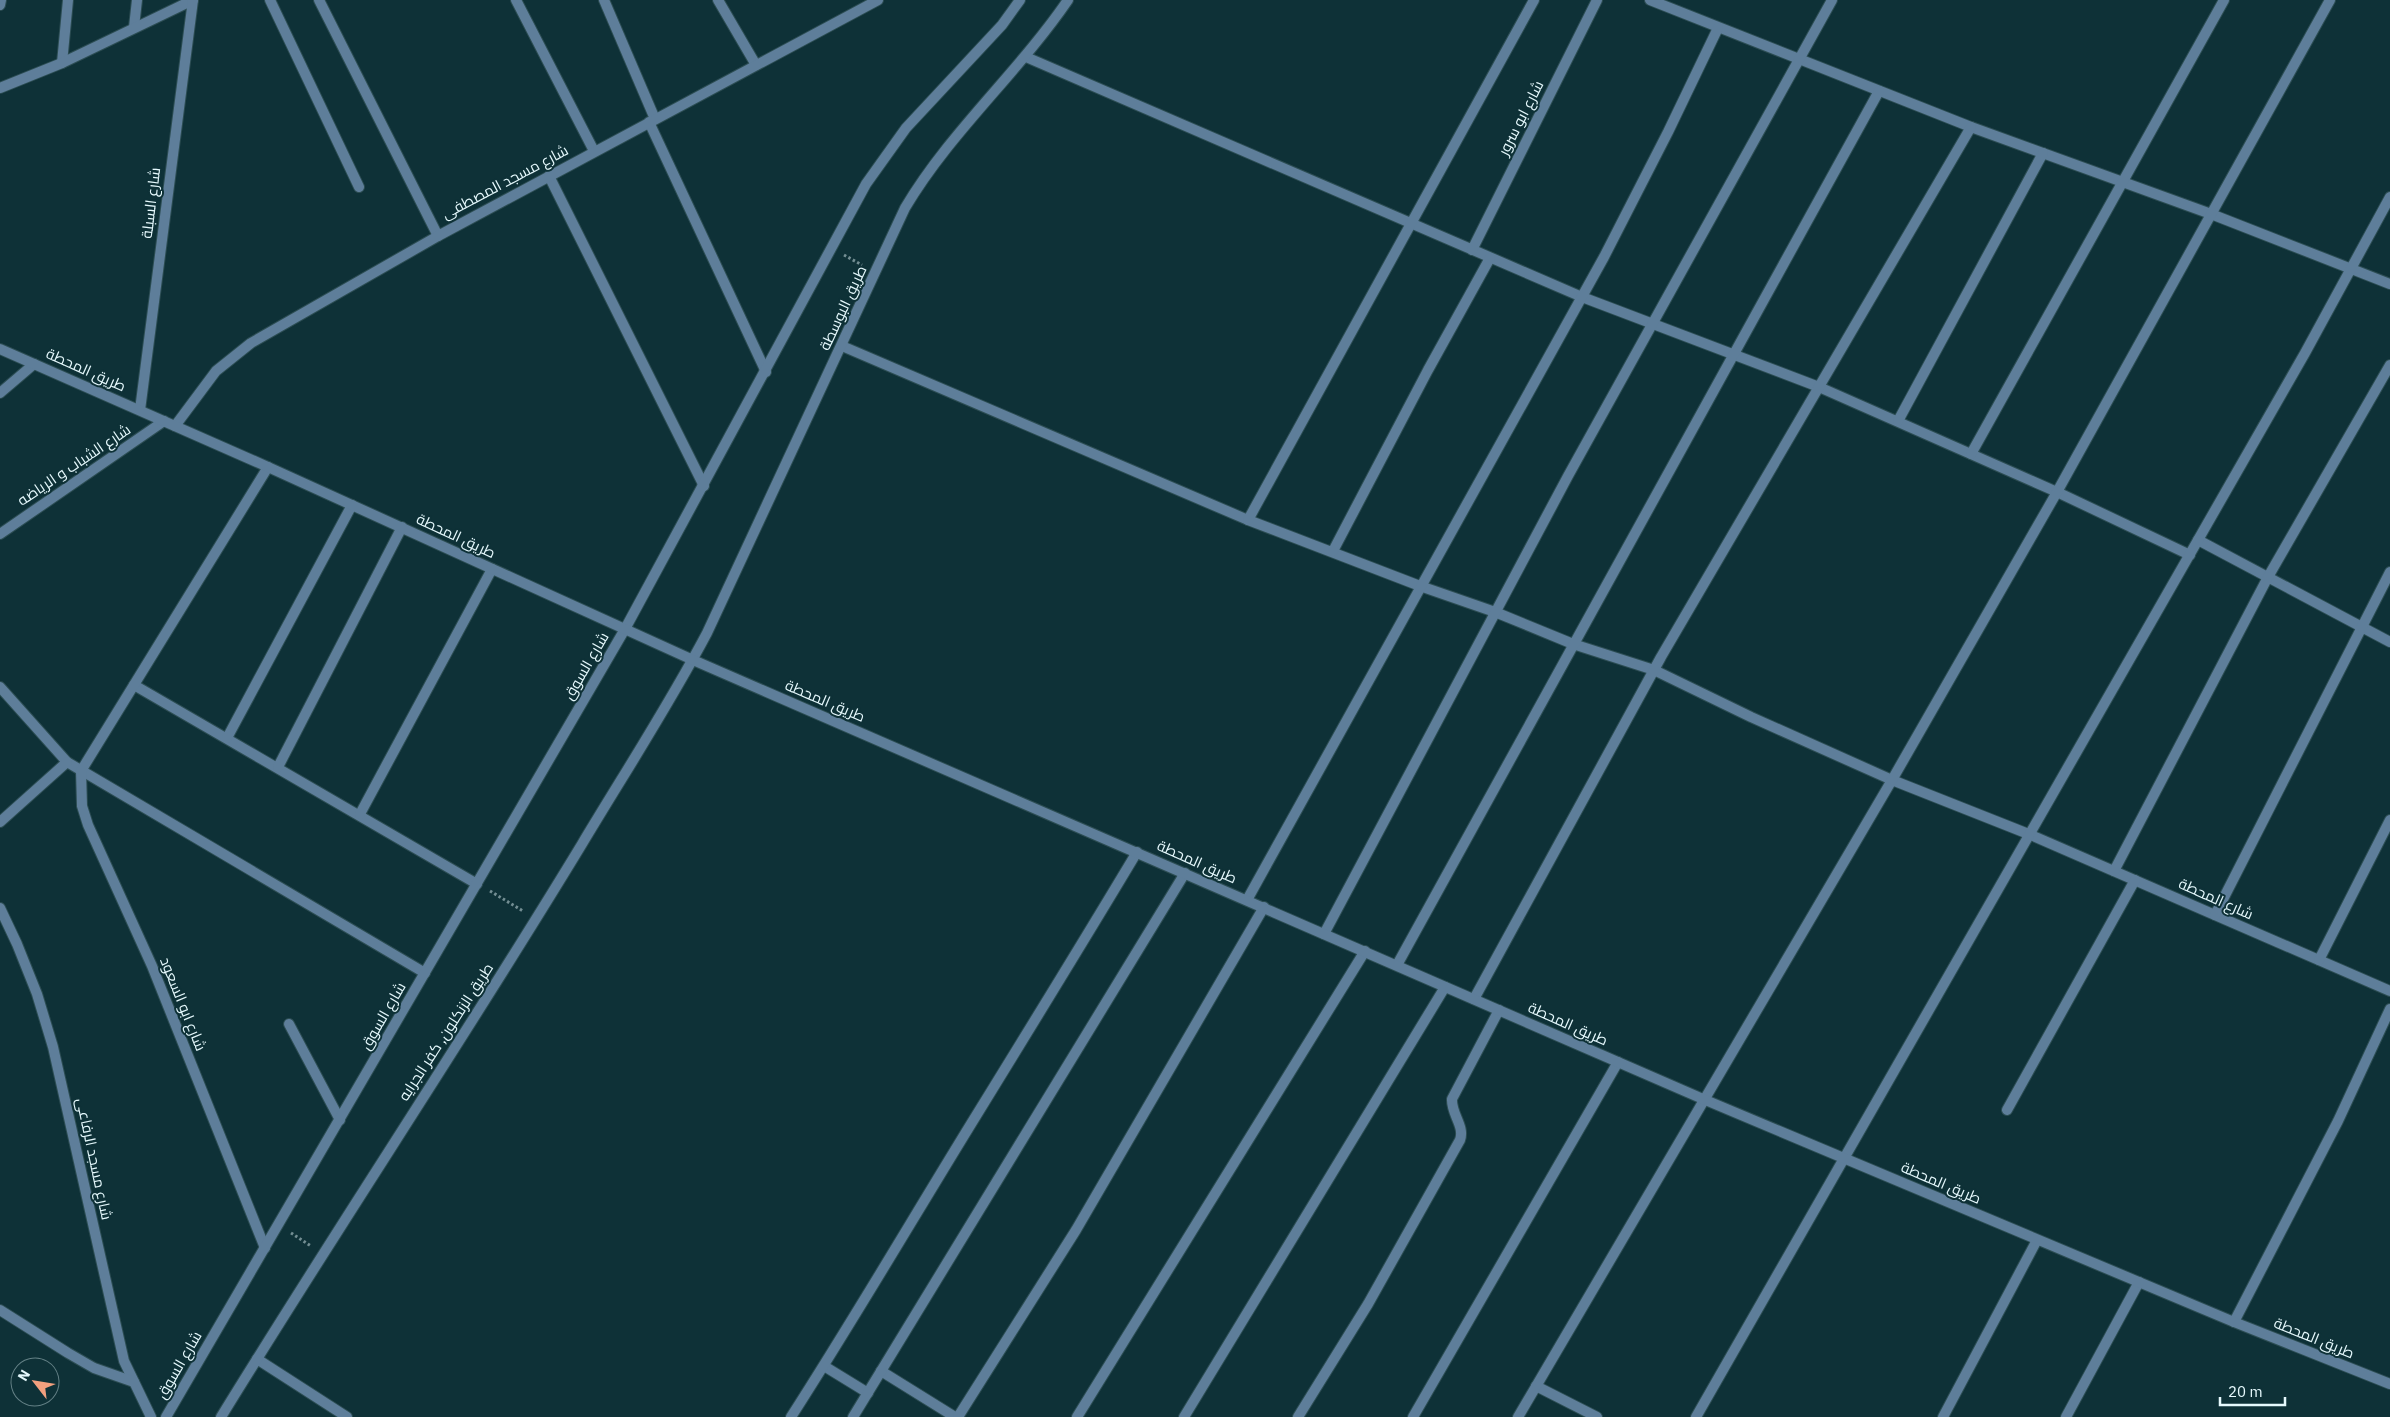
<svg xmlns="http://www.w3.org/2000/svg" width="2390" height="1417" font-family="'IBM Plex Sans',Cairo,sans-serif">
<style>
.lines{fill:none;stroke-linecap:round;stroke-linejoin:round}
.minor-casing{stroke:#2c4d53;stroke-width:12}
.tertiary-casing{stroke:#2c4d53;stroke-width:12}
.path{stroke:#738e93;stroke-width:3;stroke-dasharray:2.5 2.5;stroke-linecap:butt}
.minor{stroke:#5e7e9a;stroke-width:10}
.tertiary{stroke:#5e7e9a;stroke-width:10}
.labels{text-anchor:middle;stroke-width:4;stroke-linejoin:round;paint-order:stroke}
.street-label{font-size:15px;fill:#e6f9fd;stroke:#0e3137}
</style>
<rect width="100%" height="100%" fill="#0e3137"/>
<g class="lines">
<defs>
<g id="minor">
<polyline points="270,0 359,187"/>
<polyline points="319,0 438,236"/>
<polyline points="516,0 594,151"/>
<polyline points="604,0 655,119"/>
<polyline points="718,0 756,65"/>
<polyline points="1650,0 1971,127 2211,214 2390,284"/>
<polyline points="0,5 1,0"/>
<polyline points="134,27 137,0"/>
<polyline points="1026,57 1582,297 1819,387 2057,492 2190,555"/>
<polyline points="62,63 68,0"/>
<polyline points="0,88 62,63 193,0"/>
<polyline points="649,122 766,372"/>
<polyline points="549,176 704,486"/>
<polyline points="1472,250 1597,0"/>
<polyline points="842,346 1248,520 1420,586 1495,612 1573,644 1654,670 1751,717 1892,780 2031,835 2390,991"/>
<polyline points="0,393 34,364"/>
<polyline points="140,410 193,0"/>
<polyline points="1898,421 2043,153"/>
<polyline points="175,426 216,371 251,343 438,236 878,0"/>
<polyline points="1971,454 2224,0"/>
<polyline points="1248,520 1534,0"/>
<polyline points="0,534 164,421"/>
<polyline points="2198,540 2390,642"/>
<polyline points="1333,551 1428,370 1490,258"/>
<polyline points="134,685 477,884"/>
<polyline points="0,687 67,762 425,973"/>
<polyline points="227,738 352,505"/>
<polyline points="278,767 402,527"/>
<polyline points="360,814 492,569"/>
<polyline points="0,822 67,762"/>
<polyline points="2114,871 2268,577 2390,365"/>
<polyline points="1247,900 1604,257 1668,132 1718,28"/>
<polyline points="0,908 17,944 37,994 53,1047 124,1361 151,1417"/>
<polyline points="2215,915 2390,572"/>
<polyline points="1324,934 1568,476 1832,0"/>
<polyline points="2319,960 2390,820"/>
<polyline points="1397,965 1879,91"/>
<polyline points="1474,999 1661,657 1971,127"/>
<polyline points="289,1024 340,1120"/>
<polyline points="2007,1110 2135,880"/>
<polyline points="265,1248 152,966 88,825 82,806 81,771 268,467"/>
<polyline points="0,1310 68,1353 94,1368 134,1382"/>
<polyline points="2234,1322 2338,1121 2390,1009"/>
<polyline points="257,1359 347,1417"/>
<polyline points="824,1366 868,1393"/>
<polyline points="881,1371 955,1417"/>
<polyline points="1536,1386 1597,1417"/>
<polyline points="166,1417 625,629 866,184 906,128 1002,25 1020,0"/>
<path d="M 221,1417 C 339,1225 465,1037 582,844 C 624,774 669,705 707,633 L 905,208 C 950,132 1018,73 1068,0"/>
<path d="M 791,1417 C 856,1316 916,1213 979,1111 C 1032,1025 1085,939 1137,852"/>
<polyline points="853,1417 1185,873"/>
<polyline points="958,1417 1076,1230 1264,907"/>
<polyline points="1077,1417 1365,951"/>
<polyline points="1184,1417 1445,987"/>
<path d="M 1298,1417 L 1368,1304 L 1460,1140 C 1465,1126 1451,1114 1452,1099 L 1499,1010"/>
<polyline points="1413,1417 1618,1062"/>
<polyline points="1518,1417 1892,780 2057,492 2330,0"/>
<polyline points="1696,1417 2305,353 2390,197"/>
<polyline points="1943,1417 2037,1240"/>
<polyline points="2066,1417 2139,1282"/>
</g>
<polyline id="tertiary" points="0,349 268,467 693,660 1703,1099 2234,1322 2390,1384"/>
</defs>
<!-- minor casing -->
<use href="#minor" class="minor-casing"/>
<!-- tertiary casing -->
<use href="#tertiary" class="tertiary-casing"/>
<!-- path -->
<g class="path">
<polyline points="844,255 862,265"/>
<polyline points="490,891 523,911"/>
<polyline points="291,1233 311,1246"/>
</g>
<!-- minor -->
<use href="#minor" class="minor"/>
<!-- tertiary -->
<use href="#tertiary" class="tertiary"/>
</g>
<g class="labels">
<!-- street labels -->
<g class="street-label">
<text transform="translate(1521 118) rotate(-63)" y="5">شارع ابو سرور</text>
<text transform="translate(505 182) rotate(-28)" y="5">شارع مسجد المصطفى</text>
<text transform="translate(151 203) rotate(-83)" y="5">شارع السبلة</text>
<text transform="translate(843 308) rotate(-65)" y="5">طريق البوسطة</text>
<text transform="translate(86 370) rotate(24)" y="5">طريق المحطة</text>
<text transform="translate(74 465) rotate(-34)" y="5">شارع الشباب و الرياضه</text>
<text transform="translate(456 536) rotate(25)" y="5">طريق المحطة</text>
<text transform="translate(586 666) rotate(-60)" y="5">شارع السوق</text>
<text transform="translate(825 701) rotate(23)" y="5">طريق المحطة</text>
<text transform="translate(1197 862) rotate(24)" y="5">طريق المحطة</text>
<text transform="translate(2216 899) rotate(24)" y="5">شارع المحطة</text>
<text transform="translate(183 1004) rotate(68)" y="5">شارع ابو السعود</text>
<text transform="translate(383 1016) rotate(-60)" y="5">شارع السوق</text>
<text transform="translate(1568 1024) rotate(24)" y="5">طريق المحطة</text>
<text transform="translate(446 1032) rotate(-57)" y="5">طريق الزنكلون, كفر الجرايه</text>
<text transform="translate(94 1159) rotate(78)" y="5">شارع مسجد الرفاعى</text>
<text transform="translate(1941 1183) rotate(23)" y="5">طريق المحطة</text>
<text transform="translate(2314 1338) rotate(22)" y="5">طريق المحطة</text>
<text transform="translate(179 1365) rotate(-60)" y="5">شارع السوق</text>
</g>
</g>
<!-- north arrow -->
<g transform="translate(35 1382) rotate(301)"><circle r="24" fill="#0e3137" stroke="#648186"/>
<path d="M0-4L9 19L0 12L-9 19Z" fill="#f2a07e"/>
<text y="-8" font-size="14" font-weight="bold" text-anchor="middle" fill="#e6f9fd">N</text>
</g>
<!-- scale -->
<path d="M2220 1397v8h65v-8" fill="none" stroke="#e6f9fd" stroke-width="2.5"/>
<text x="2228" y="1397" font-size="15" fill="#e6f9fd" stroke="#0e3137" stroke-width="4" paint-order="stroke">20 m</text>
</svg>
